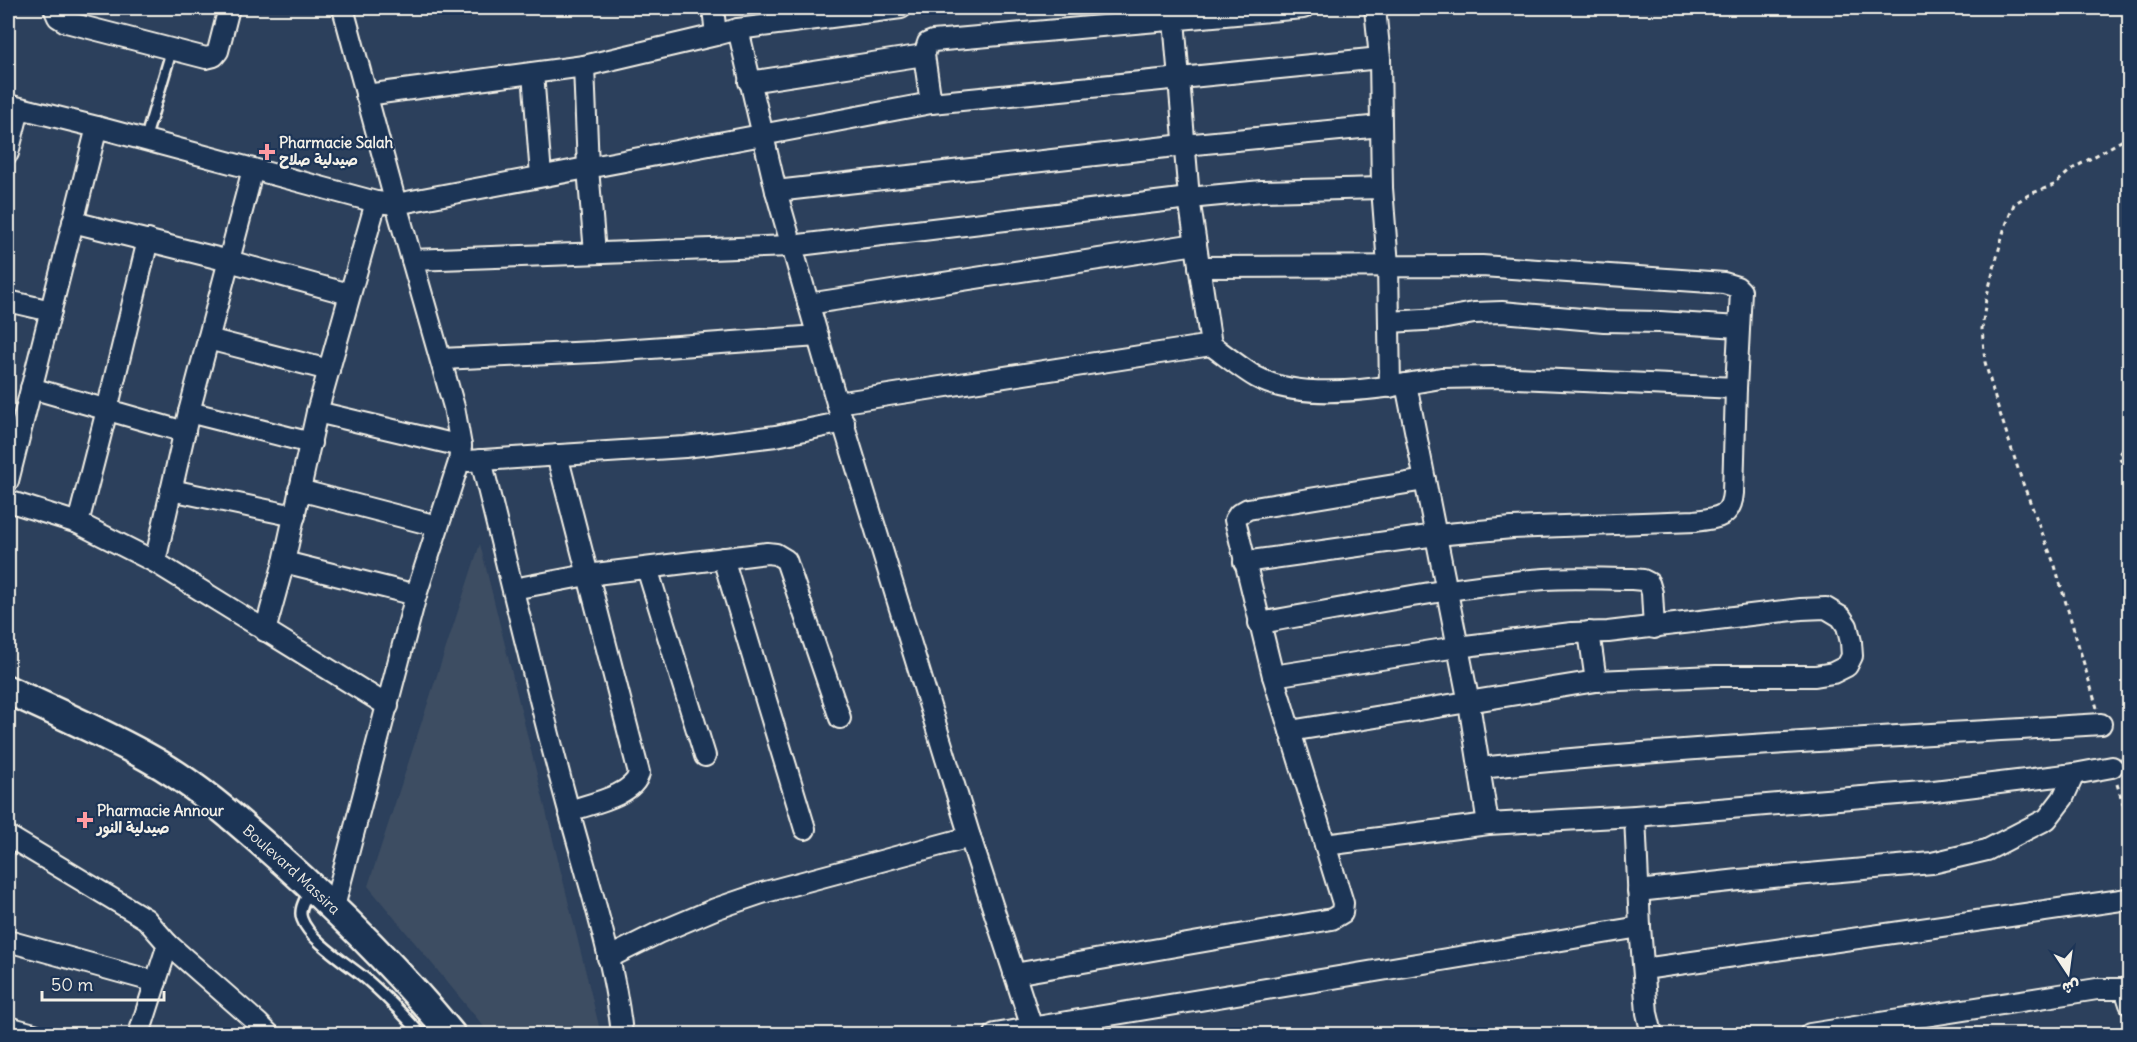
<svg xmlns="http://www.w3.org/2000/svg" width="2137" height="1042" font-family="Delius,'Playpen Sans Arabic',sans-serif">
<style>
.built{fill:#3d4d62}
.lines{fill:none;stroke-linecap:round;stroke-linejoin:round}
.lane-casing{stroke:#f4f1e8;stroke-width:14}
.street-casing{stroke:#f4f1e8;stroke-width:24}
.secondary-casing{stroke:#f4f1e8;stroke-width:32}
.path{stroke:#f4f1e8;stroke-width:3;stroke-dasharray:4.5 4.5;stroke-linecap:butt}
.lane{stroke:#1d3557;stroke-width:9}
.street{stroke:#1d3557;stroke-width:20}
.secondary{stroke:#1d3557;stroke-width:27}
.poi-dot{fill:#ff9aa2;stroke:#1d3557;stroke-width:2}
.labels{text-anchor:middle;stroke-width:4.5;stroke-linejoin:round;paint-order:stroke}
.poi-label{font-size:15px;font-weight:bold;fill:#f4f1e8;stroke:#1d3557;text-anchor:start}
.street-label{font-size:15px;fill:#f4f1e8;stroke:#1d3557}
</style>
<rect width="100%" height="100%" fill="#2c405c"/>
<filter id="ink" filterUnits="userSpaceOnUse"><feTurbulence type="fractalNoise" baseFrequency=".0167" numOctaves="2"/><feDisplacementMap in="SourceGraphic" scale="12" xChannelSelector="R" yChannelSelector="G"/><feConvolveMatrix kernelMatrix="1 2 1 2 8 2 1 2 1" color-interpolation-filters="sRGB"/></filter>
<g filter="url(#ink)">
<!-- built -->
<polygon class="built" points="480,544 601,1034 490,1034 368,886"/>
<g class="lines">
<defs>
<g id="lane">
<polyline points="145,140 172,49"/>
<path d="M 310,889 C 306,898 298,909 302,919 C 309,940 348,964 366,979 C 386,996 403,1014 421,1034"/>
</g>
<g id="street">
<polyline points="54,8 58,17 66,22 206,58 214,56 218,51 229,8"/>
<polyline points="713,8 716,35 738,29 776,191 837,403"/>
<polyline points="1375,8 1380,58 1382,188 1388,265 1390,387"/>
<polyline points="738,29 901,8"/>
<polyline points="584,66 588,168 595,253"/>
<polyline points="533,73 541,176"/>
<polyline points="749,82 924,55"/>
<polyline points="366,95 584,66 716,35"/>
<polyline points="931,103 924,55 928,43 933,41 1303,8"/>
<polyline points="8,105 97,127 376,202 396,204 931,103 1380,58"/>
<polyline points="8,153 19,109"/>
<polyline points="776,191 1184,145 1381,126"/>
<polyline points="73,222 229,261 349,294"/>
<polyline points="412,260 791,246 1189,198 1262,191 1382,188"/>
<path d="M 1199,267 L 1482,266 L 1724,283 L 1737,287 L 1741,291 L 1736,388 L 1733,493 C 1731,518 1717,518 1695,521 L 1512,528 L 1436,535 L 1244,562"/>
<polyline points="8,301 51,311"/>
<polyline points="808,304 1196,244"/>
<polyline points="1389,322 1441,319 1474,313 1502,312 1604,321 1660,322 1739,327"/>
<polyline points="208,339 329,370"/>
<path d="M 1211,345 C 1226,356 1241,368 1256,377 C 1295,399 1363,391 1406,384 L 1469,703 L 1488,824"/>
<polyline points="441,359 595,352 818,336"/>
<polyline points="1406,384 1441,378 1493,377 1736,388"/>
<polyline points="31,388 185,432"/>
<polyline points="189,412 311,443"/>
<polyline points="317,412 461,446"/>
<path d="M 557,455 L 639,773 C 634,796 589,804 569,811"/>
<path d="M 481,460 C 509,572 535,685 565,796 C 585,872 614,956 622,1034"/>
<polyline points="468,461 685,447 776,436 844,422"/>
<polyline points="8,481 97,127"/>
<polyline points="171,490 295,516"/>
<polyline points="299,490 437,526"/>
<polyline points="8,501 78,523 155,562 388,706"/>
<polyline points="78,523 107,410 148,240"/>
<polyline points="723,558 805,829"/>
<polyline points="155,562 189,412 253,169"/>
<polyline points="284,562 416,595"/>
<polyline points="647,568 705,756"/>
<polyline points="513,589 587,575 767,553 776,554 786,560 840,718"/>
<path d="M 1259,623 C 1354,607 1449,586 1545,579 C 1573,577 1603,579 1632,579 L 1643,580 L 1649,583 L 1652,593 L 1654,628"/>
<polyline points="265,631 284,562 317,412 376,202"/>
<polyline points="1589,632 1596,681"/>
<polyline points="1273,676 1457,647 1572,633 1608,632 1801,609 1826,608 1841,617 1847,626 1851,642 1852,656 1847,666 1833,673 1815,676 1716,676 1596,681 1290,731"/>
<path d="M 1480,768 C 1686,746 1894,737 2101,724"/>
<polyline points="1635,816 1640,927 1647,1013 1652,1034"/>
<polyline points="8,836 146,919 168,944 258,1023 269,1034"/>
<polyline points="1325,845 1488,824 1635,816 1934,791 2074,774 2112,767"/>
<polyline points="1638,891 1739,880 1932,863 1987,850 2047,819 2063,798 2074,774"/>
<polyline points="334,907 416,595 459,462 461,446 454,407 396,204 343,8"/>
<polyline points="8,941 156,982"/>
<polyline points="608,958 658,933 715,909 762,893 970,837"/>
<polyline points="1644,969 2128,899"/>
<polyline points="1014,974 1332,919 1342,913 1343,903 1273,676 1235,520 1239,514 1248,509 1425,480"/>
<polyline points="8,1027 34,1034"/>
<polyline points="139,1034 168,944"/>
<polyline points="995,1034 1640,927"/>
<polyline points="1034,1034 970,837 837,403 1211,345 1189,198 1173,8"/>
<polyline points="1810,1034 2097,989 2123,989 2126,992 2130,1004"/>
</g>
<g id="secondary">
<path id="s1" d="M 8,690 C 54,711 102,732 147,757 C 195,783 236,820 277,856 C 339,911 398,970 451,1034"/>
</g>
</defs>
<!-- lane casing -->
<use href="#lane" class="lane-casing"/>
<!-- street casing -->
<use href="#street" class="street-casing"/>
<!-- secondary casing -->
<use href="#secondary" class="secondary-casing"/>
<!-- path -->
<g class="path">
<polyline points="2130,446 2124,448 2119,454 2130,490"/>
<polyline points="2097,708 2055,566 2022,481 1995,398 1985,362 1982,329 1986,299 2004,230 2014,204 2030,194 2054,185 2072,169 2130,136"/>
<polyline points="2117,784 2130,827"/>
<polyline points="2128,916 2130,943"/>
</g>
<!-- lane -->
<use href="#lane" class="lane"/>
<!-- street -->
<use href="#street" class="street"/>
<!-- secondary -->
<use href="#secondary" class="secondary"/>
</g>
</g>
<!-- markers -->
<g class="poi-dot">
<path d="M264 143h6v6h6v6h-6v6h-6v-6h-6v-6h6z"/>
<path d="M82 811h6v6h6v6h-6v6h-6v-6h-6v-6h6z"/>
</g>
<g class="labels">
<!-- poi labels -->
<g class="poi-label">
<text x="279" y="148">Pharmacie Salah<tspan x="279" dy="17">صيدلية صلاح</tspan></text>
<text x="97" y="816">Pharmacie Annour<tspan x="97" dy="17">صيدلية النور</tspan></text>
</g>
<!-- street labels -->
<g class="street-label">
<text dy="5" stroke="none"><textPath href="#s1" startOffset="338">Boulevard Massira</textPath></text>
</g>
</g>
<!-- margin -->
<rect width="2137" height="1042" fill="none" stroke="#1d3557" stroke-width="30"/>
<rect x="15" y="15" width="2107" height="1012" fill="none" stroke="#f4f1e8" stroke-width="2" filter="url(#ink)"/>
<!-- north arrow -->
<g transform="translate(2068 973) rotate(167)" stroke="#1d3557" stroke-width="4.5" paint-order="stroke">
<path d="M0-4.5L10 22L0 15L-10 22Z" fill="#f4f1e8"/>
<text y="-9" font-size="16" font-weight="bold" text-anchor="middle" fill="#f4f1e8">ش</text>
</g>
<!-- scale -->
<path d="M42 991v9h122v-9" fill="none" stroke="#f4f1e8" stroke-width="3"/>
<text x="51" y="991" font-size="18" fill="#f4f1e8" stroke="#1d3557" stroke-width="4.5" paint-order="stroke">50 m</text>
</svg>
